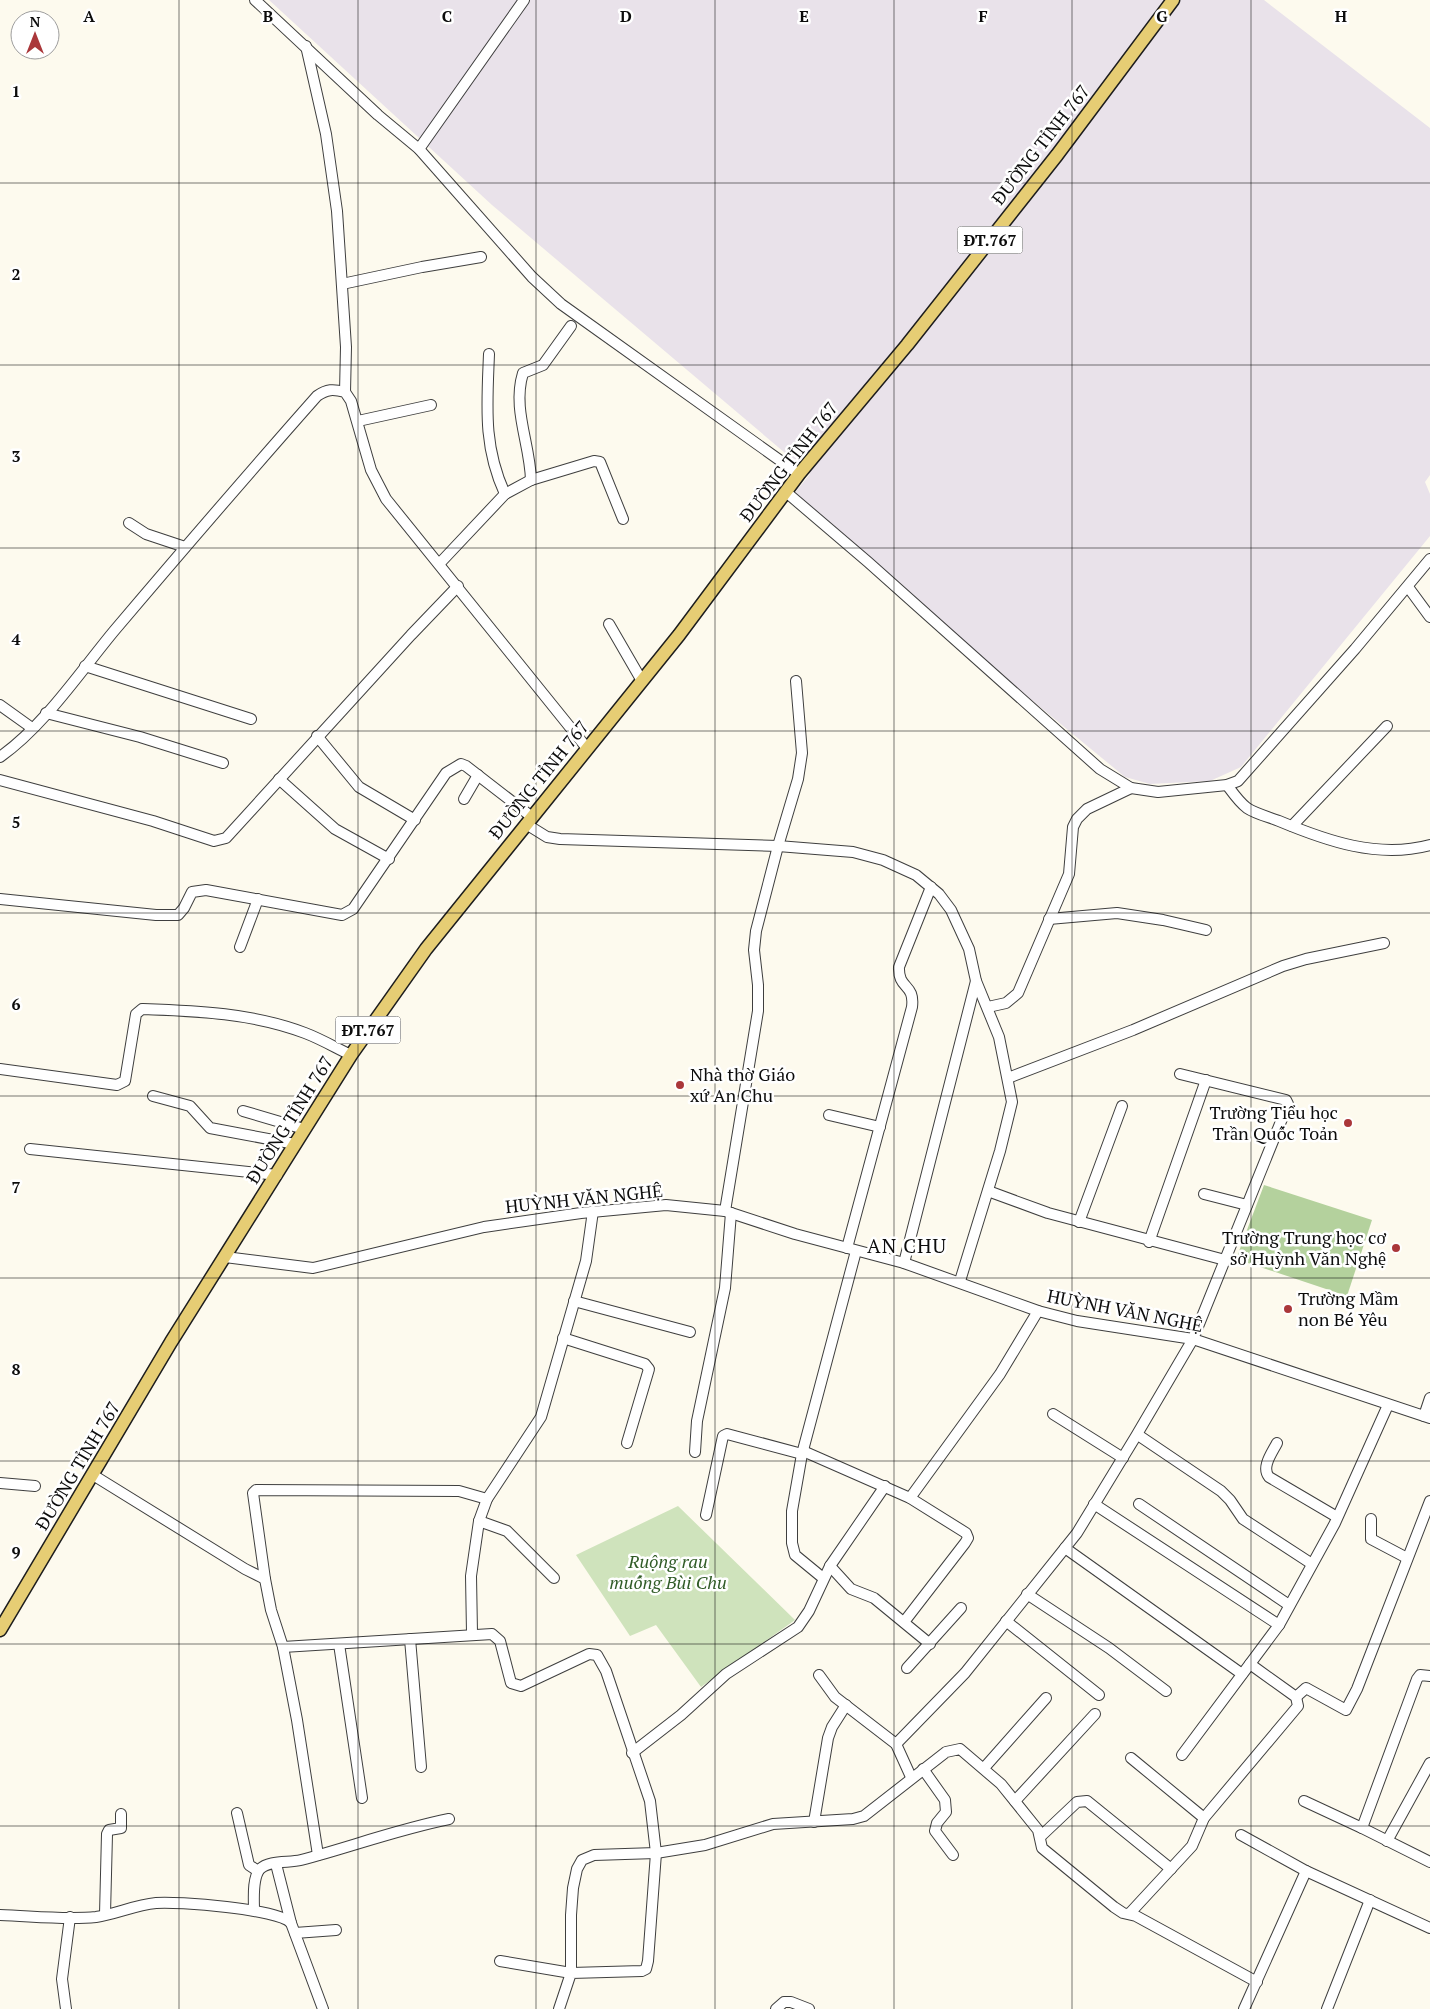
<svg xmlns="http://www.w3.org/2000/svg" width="1430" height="2009" font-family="'PT Serif',serif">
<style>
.industrial{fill:#e9e2ea}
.green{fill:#cfe3bc}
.forest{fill:#b4d19d}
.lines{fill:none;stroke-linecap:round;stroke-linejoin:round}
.minor-casing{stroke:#3f3f3f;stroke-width:12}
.major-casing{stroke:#1d1d1d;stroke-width:15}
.minor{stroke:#fff;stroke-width:10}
.major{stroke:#e6cd74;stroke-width:12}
.grid{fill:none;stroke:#0c0c0c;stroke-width:1;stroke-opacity:0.55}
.poi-dot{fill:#aa373a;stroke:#fff;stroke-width:2}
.labels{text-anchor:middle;stroke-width:5;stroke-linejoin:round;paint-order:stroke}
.shield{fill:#fff;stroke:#555;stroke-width:1}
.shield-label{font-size:16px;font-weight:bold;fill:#0c0c0c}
.street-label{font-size:18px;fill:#0c0c0c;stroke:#fff}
.poi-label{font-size:18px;fill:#0c0c0c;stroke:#fff;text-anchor:start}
.park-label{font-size:18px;font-style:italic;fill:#305b26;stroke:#fff}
.quarter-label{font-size:20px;letter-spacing:1px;fill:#0c0c0c;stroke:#fff}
.grid-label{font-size:16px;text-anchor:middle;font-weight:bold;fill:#0c0c0c;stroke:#fff;stroke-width:5;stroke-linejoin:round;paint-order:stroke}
</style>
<rect width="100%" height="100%" fill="#fdfaee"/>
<!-- industrial -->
<polygon class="industrial" points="269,0 1264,0 1430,128 1430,475 1425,482 1430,494 1430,536 1241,767 1210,781 1150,784 1125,777 789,500 810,474 492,205"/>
<!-- green -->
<polygon class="green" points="678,1506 795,1620 701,1687 656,1625 630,1636 576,1555"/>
<!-- forest -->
<polygon class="forest" points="1264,1185 1372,1220 1347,1296 1236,1259"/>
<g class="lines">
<defs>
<g id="minor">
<polyline points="255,0 378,115 419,149 532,277 561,304 799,474"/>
<polyline points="306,46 326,134 337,211 346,347 345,392"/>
<polyline points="419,149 524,0"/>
<polyline points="342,284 422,267 481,257"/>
<path d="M 489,354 C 487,406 483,446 505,494"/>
<polyline points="358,421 431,405"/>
<path d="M 531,480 C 530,443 512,409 523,373 L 543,365 L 571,326"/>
<polyline points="786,492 868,562 1100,769 1131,788 1158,792 1227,785 1238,781 1355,649 1430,559"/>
<polyline points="129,523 146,534 185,547"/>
<polyline points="440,563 505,494 531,480 594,461 600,462 623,519"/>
<polyline points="1408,587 1430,617"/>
<polyline points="609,624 642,681"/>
<polyline points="85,666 251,719"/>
<polyline points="0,705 32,728"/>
<polyline points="46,713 140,737 223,763"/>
<polyline points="317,736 359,787 415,820"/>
<path d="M 0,757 C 44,726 80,672 114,631 C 181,552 248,474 317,396 C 327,389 333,389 345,392 L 351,401 L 371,470 L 386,499 L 586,747"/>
<polyline points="279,779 335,829 389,859"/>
<polyline points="0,780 153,821 214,841 226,838 411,635 458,586"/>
<path d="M 1227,785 C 1233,793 1239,802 1247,808 C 1256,814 1269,817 1279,821 C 1327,841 1378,859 1430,845"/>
<polyline points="464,799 478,775"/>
<polyline points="526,824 547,837 560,839 778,846 853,852 883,860 916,875 939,894 951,910 969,949 976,981 999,1037 1012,1102 1000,1151 960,1281"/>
<polyline points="1292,826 1387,726"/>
<polyline points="0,899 156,915 178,915 184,908 192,892 206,890 342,915 353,909 446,773 461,764 466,766 532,817"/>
<polyline points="1049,919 1117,913 1163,920 1206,930"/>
<polyline points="240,947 258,899"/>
<polyline points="988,1007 1006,1003 1018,993 1069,874 1073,827 1077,819 1087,809 1131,788"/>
<path d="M 0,1069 L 117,1085 L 125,1081 L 136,1014 L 142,1009 C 196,1011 253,1013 305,1033 C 321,1039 336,1048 351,1055"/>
<polyline points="1008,1078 1133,1030 1283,966 1306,959 1384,943"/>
<polyline points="153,1096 190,1106 210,1128 295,1144"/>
<polyline points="243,1111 304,1129"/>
<polyline points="829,1115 880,1127"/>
<polyline points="30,1149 277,1175"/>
<polyline points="988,1191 1048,1213 1225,1260"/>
<polyline points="1204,1194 1247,1205"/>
<polyline points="725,1211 758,1011 758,985 754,950 756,931 778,846 798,779 802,753 796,681"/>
<polyline points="1079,1222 1122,1106"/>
<polyline points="1149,1242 1206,1080"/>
<path d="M 847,1248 L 912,1007 C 915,983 898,990 899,967 L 931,887"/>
<polyline points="225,1257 313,1268 484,1227 581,1213 666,1205 725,1211 795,1234 904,1263 1038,1311 1077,1321 1193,1339 1430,1418"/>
<polyline points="904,1263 976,981"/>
<polyline points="574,1301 690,1332"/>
<polyline points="563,1338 645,1364 649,1369 627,1443"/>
<polyline points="1053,1414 1123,1458"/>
<polyline points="1424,1416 1430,1398"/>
<polyline points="1138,1435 1221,1491 1230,1500 1243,1519 1312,1564"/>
<path d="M 1277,1443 C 1272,1453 1261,1467 1269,1477 L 1337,1517"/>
<polyline points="803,1451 910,1498 966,1533 968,1538 965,1543 904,1622"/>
<polyline points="695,1452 697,1421 725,1288 731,1213"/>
<polyline points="93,1475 245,1569 265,1579"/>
<polyline points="0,1483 35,1486"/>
<polyline points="910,1498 1000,1374 1038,1311"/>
<polyline points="1094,1504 1279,1625"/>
<polyline points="1139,1504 1289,1605"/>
<polyline points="706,1515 723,1436 727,1434 802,1454"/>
<polyline points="1371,1519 1371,1539 1407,1558"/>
<polyline points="479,1521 507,1531 554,1578"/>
<polyline points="1065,1548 1242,1674"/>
<polyline points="830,1566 851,1589 874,1598 930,1644"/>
<polyline points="823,1578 795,1555 792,1543 792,1511 802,1454 856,1251"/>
<polyline points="1027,1594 1109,1648 1166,1691"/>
<polyline points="1006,1621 1099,1695"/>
<polyline points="472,1633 471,1576 479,1521 487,1499 541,1417 586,1261 593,1211"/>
<polyline points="410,1639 421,1767"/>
<polyline points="339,1644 362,1798"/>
<polyline points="283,1647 492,1634 500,1641 511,1683 521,1686 589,1654 597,1655 606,1671 650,1801 656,1853 648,1961 646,1969 642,1971 571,1973 559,2009"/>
<polyline points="907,1668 961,1608"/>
<polyline points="819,1675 835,1697 896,1744 911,1777"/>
<polyline points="1430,1676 1420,1675 1417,1679 1362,1828 1430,1862"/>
<polyline points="1296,1697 1306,1688 1346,1710 1357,1689 1430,1501"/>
<polyline points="896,1744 965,1673 1077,1533 1136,1436 1193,1339 1288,1104 1286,1100 1180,1074"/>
<polyline points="632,1753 681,1715 726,1674 798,1627 809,1611 830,1566 885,1486"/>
<polyline points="1182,1755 1279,1625 1335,1523 1388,1405"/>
<polyline points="1131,1758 1204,1818"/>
<polyline points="984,1768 1046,1698"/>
<polyline points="923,1769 945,1800 946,1812 937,1823 935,1831 953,1855"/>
<polyline points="1015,1801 1095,1714"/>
<polyline points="1304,1801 1362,1828"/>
<polyline points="237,1813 249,1865 258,1871"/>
<polyline points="814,1822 828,1738 832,1727 846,1705"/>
<polyline points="1241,1835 1306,1871 1430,1928"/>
<polyline points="1040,1837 1077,1802 1087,1801 1171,1869"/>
<polyline points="1387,1841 1430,1763"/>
<polyline points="318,1855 297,1720 283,1647 271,1610 265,1579 253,1493 256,1490 459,1491 487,1499"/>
<polyline points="276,1864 291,1923 323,2009"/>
<path d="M 254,1910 C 254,1899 252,1878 260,1869 C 269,1860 289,1863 301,1860 C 350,1847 399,1829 449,1819"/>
<polyline points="1130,1913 1192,1846 1204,1818 1298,1706 1296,1697 1250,1664"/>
<polyline points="105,1914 107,1834 109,1830 121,1828 121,1814"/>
<path d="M 0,1915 C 32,1916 64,1920 96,1917 C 116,1914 135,1905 156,1903 C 176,1901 279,1909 291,1923"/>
<polyline points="295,1933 336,1930"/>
<polyline points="500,1961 571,1973 571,1915 573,1888 577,1869 582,1860 594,1855 656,1853 705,1845 773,1824 853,1819 864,1816 946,1752 960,1749 1001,1784 1038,1830 1042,1848 1114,1907 1123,1913 1136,1916 1257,1982"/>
<polyline points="66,2009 62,1979 70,1917"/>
<polyline points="776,2009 784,2002 791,2002 809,2009"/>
<polyline points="1244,2009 1306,1871"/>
<polyline points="1327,2009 1370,1900"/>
</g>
<polyline id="major" points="0,1630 171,1342 351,1055 426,949 679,635 799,474 907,345 1057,155 1173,0"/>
</defs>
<!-- minor casing -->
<use href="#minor" class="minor-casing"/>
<!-- major casing -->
<use href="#major" class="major-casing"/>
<!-- minor -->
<use href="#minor" class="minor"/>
<!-- major -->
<use href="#major" class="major"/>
</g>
<!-- grid -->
<path class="grid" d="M 179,0 L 179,2009M 358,0 L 358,2009M 536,0 L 536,2009M 715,0 L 715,2009M 894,0 L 894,2009M 1072,0 L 1072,2009M 1251,0 L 1251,2009M 0,183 L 1430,183M 0,365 L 1430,365M 0,548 L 1430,548M 0,731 L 1430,731M 0,913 L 1430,913M 0,1096 L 1430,1096M 0,1278 L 1430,1278M 0,1461 L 1430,1461M 0,1644 L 1430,1644M 0,1826 L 1430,1826"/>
<!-- markers -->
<g class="poi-dot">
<circle cx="680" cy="1085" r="5"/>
<circle cx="1348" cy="1123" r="5"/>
<circle cx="1396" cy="1248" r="5"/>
<circle cx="1288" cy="1309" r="5"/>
</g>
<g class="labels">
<!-- shield labels -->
<g class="shield">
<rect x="957.5" y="226.5" width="65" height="27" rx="4"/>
<rect x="335.5" y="1016.5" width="65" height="27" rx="4"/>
</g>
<g class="shield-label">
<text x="990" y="246">ĐT.767</text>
<text x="368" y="1036">ĐT.767</text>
</g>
<!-- street labels -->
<g class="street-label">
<text transform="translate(1041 145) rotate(-52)" y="6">ĐƯỜNG TỈNH 767</text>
<text transform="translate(789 462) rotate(-52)" y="6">ĐƯỜNG TỈNH 767</text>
<text transform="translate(539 780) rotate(-51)" y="6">ĐƯỜNG TỈNH 767</text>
<text transform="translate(290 1120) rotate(-58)" y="6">ĐƯỜNG TỈNH 767</text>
<text transform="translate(584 1199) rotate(-6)" y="6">HUỲNH VĂN NGHỆ</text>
<text transform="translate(1125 1311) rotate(11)" y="6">HUỲNH VĂN NGHỆ</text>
<text transform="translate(78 1466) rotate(-59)" y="6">ĐƯỜNG TỈNH 767</text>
</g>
<!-- poi labels -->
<g class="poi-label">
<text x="690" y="1081">Nhà thờ Giáo<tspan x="690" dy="21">xứ An Chu</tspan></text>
<text x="1338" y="1119" text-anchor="end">Trường Tiểu học<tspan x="1338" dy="21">Trần Quốc Toản</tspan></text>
<text x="1386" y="1244" text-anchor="end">Trường Trung học cơ<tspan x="1386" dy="21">sở Huỳnh Văn Nghệ</tspan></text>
<text x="1298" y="1305">Trường Mầm<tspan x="1298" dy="21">non Bé Yêu</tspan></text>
</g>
<!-- park labels -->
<g class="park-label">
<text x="668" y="1568">Ruộng rau<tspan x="668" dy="21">muống Bùi Chu</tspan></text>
</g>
<!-- quarter labels -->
<g class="quarter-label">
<text x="907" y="1253">AN CHU</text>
</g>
</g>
<g class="grid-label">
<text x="89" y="22">A</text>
<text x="268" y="22">B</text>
<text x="447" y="22">C</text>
<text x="626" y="22">D</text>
<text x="804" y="22">E</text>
<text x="983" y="22">F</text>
<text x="1162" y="22">G</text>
<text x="1341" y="22">H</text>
<text x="16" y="97">1</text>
<text x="16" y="280">2</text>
<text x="16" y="462">3</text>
<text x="16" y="645">4</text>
<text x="16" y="828">5</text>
<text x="16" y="1010">6</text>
<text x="16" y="1193">7</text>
<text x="16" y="1375">8</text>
<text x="16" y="1558">9</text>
</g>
<!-- north arrow -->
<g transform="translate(35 35)"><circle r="24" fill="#ffffff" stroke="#9e9e9e"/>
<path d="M0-4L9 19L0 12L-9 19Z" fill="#aa373a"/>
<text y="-8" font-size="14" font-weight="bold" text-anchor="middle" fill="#0c0c0c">N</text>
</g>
</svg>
